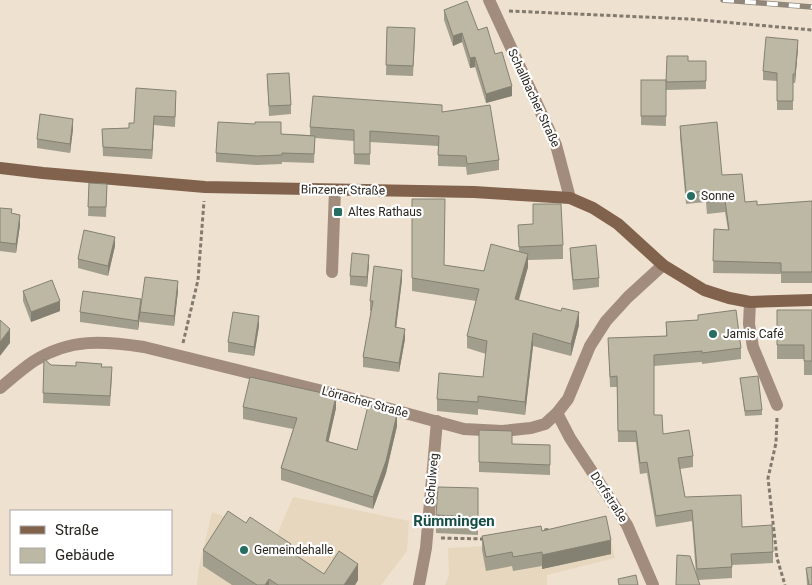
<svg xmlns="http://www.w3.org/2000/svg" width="812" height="585" font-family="Roboto,sans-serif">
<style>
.built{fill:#e7d7be}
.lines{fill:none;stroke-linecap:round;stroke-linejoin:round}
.path{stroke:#827a6e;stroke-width:3;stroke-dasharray:4 2.5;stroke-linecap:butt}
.minor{stroke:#a28c7d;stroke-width:12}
.tertiary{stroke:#a28c7d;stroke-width:12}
.secondary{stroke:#81624c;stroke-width:12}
.rail-casing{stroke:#90877a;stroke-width:5.5}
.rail{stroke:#fff;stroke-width:4;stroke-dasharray:11;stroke-linecap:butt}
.wall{fill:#a29e8d}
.shaded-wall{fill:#848173}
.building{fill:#bcb8a4;stroke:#848173}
.poi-dot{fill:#266d62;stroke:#fff;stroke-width:2}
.labels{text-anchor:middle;stroke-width:4.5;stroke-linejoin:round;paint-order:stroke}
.street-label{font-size:12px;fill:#28241d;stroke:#fff}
.poi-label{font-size:12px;fill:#28241d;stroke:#fff;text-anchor:start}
.quarter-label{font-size:15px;font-weight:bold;fill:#134d45;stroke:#fff}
</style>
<rect width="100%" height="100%" fill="#eee1cf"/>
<!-- built -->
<g class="built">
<polygon points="293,497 409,521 407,551 381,585 197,585 199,567 212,512 277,535"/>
<polygon points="608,526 615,558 547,575 547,585 445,585 449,575 448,548 485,546"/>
</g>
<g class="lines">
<!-- path -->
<g class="path">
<polyline points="509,11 690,19 812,30"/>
<polyline points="183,343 198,280 204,201"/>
<polyline points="777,418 776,443 768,478 777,558 785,585"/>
<polyline points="538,531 551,529"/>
<polyline points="441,538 485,539"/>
</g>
<!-- minor -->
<g class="minor">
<polyline points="332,272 335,190"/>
<polyline points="750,302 749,324 753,347 777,405"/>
<polyline points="557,413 570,438 627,525 653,585"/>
<polyline points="419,585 426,548 437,421"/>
</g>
<!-- tertiary -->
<g class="tertiary">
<polyline points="489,0 556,145 570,198"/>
<path d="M 0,388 C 11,379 22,369 34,361 C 70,338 104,341 144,347 L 335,394 L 464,429 L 502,431 L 531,428 L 545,424 L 557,413 L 568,399 L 590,346 L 606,321 L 628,297 L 663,265"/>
</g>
<!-- secondary -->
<polyline class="secondary" points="0,168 43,173 205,187 474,192 570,198 593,208 618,224 663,265 704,290 729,298 750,302 812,300"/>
<defs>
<polyline id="rail" points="723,0 812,7"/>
</defs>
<!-- rail casing -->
<use href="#rail" class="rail-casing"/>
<!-- rail -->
<use href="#rail" class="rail"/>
</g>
<!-- wall -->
<g class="wall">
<polygon points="444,10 478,30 495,54 512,96 486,103 475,67 470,68 462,42 453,46 444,20"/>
<polygon points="387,27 415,37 413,76 386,75"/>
<polygon points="798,48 795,83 793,83 793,110 777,110 777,81 763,80 763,71"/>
<polygon points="688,61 706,61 706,89 666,90 666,126 641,125 641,80 666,80"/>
<polygon points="267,74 291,105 291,114 269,116"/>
<polygon points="176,100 175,127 154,125 152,159 103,156 102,129 129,128 134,123"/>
<polygon points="442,112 499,160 499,170 467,175 466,167 438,166 438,146 370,142 370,165 354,164 354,141 315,138 314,163 282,162 282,164 257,165 216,162 216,153 281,134 310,135 310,127"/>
<polygon points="680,126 745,202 757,205 812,201 812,283 781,283 781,274 713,273 714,229 728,230 725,212 707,214 706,202 686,204 680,137"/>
<polygon points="73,129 70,153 37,148 37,139"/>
<polygon points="89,183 107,184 106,217 88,216"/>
<polygon points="412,199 444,265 484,271 519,252 518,225 563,245 563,259 528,260 528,267 519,300 579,325 571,356 533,346 525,415 478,409 478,415 437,411 437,399 483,377 486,354 467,348 467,336 476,301 412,291"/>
<polygon points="0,208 20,225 16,253 0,251"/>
<polygon points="115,246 108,276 78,268 78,259"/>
<polygon points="570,248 599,278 599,287 573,290 570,257"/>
<polygon points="369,264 367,287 350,285 350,276"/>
<polygon points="402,280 396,327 405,339 399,372 363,367 363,357 371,311 370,311 370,301"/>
<polygon points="23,291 60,311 31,322 23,301"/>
<polygon points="178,291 174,326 140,322 140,312"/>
<polygon points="141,309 138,330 80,322 80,312"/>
<polygon points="777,310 812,310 812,375 804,375 804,359 777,359"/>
<polygon points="698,315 741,348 741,359 702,364 702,362 654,366 654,415 663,434 693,456 693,467 680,469 685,497 742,527 773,552 773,563 732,565 732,578 698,580 696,575 692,521 656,527 647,473 640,474 636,442 618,442 617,387 610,387 608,338 666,336 666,322 698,320"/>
<polygon points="259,326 254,356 228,352 228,342"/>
<polygon points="44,359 51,365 101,367 112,377 110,406 43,403"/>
<polygon points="740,378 762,410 762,415 745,416"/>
<polygon points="243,407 336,408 328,441 357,450 397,426 386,473 373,509 281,480 281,468 293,429 243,419"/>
<polygon points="479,430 512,444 550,445 550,475 479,472"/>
<polygon points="478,488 478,535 436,533 436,515"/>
<polygon points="542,531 611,554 542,569 542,566 513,571 512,566 486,571 482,550 482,536"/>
<polygon points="203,550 291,552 324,574 358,580 355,585 232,585 203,566"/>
<polygon points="806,568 812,585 807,585"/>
</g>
<!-- shaded-wall -->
<g class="shaded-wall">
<polygon points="462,33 462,42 453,46 453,36"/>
<polygon points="798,40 798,48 795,83 795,74"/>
<polygon points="475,57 475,67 470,68 470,58"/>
<polygon points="512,86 512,96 486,103 486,94"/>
<polygon points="154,116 154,125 152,159 152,150"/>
<polygon points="73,119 73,129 70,153 70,144"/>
<polygon points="20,215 20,225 16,253 16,244"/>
<polygon points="115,237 115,246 108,276 108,266"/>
<polygon points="528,254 528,267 515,312 515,299"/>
<polygon points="369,255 369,264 367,287 367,277"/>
<polygon points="402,270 402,280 395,337 395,327"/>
<polygon points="178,281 178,291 174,326 174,316"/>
<polygon points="141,299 141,309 138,330 138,321"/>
<polygon points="60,301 60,311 31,322 31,312"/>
<polygon points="579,312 579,325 571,356 571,344"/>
<polygon points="259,316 259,326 254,356 254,347"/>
<polygon points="10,329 10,343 0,356 0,342"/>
<polygon points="405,329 405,339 399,372 399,363"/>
<polygon points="533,333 533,346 525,415 525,402"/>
<polygon points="336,396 336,408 326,453 326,441"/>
<polygon points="397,414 397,426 386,473 373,509 373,497"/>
<polygon points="611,540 611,554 542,569 542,555"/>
<polygon points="291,544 291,560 288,550"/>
<polygon points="358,564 358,580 355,585 344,585"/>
<polygon points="269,579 269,585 265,585"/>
</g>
<!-- building -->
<g class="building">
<polygon points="467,1 478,30 487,27 495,54 502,52 512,86 486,94 475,57 470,58 462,33 453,36 444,10"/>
<polygon points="387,27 415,28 413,66 386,65"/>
<polygon points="766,37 798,40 795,74 793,74 793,101 777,101 777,73 763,71"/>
<polygon points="667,56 688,56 688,61 706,61 706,81 666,82"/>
<polygon points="289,73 291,105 269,106 267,74"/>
<rect x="641" y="80" width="25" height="36"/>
<polygon points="136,88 176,91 175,117 154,116 152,150 103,147 102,129 129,128 129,123 134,123"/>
<polygon points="313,96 442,105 442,112 490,105 499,160 467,164 466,156 438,155 439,136 370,131 370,154 354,154 354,130 310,127"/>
<polygon points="40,114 73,119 70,144 37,139"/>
<polygon points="218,122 255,124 255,122 281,122 281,134 315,136 314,154 282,153 282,155 257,156 216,153"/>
<polygon points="717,122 722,175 742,174 745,202 757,201 757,205 812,201 812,272 781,272 781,263 713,261 714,229 729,230 725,200 707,202 706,191 686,193 680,126"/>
<polygon points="89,183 107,184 106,207 88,207"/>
<polygon points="412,199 445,199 444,265 484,271 491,244 528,254 515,299 561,311 562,308 579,312 571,344 533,333 525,402 478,396 478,402 437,399 439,373 483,377 487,341 467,336 479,289 412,278"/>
<polygon points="533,204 561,204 563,245 519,247 518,225 533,224"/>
<polygon points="0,208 12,209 11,213 20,215 16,244 0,242"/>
<polygon points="84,230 115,237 108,266 78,259"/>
<polygon points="596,245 599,278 573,280 570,248"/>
<polygon points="352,253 369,255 367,277 350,276"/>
<polygon points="374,266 402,270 395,327 405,329 399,363 363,357 373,301 370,301"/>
<polygon points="145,277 178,281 174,316 140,312"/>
<polygon points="52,280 60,301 31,312 23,291"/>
<polygon points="83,291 141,299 138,321 80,312"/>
<polygon points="736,310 741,348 702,353 702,351 654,355 654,415 662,415 663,434 689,430 693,456 678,458 685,497 741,495 742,527 772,525 773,552 731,554 732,567 697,569 692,510 656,516 647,462 640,463 636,431 618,431 617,376 610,377 608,338 667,336 666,322 698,320 698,315"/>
<polygon points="777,310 812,310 812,361 804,361 804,345 777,345"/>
<polygon points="233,312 259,316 254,347 228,342"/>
<polygon points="0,320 10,329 0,342"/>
<polygon points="44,359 51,365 76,366 76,362 102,364 101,367 112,367 110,396 43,393"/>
<polygon points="758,376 762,410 745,411 740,378"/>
<polygon points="250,377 336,396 326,441 357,450 368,406 397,414 386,461 373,497 281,468 297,418 243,407"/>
<polygon points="479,430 512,431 512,444 550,445 550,465 479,462"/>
<polygon points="438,487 478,488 478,517 436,515"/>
<polygon points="228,511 246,523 250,517 291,544 288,550 324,574 339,551 358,564 344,585 278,585 269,579 265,585 257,585 203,550"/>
<polygon points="606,516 611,540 542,555 542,552 513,557 512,552 486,557 482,536 541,526 542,531"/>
<polygon points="677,555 690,556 700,585 676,585"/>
<polygon points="812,567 812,585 809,585 806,568"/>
<polygon points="636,575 638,585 619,585 618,579"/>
</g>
<!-- markers -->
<g class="poi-dot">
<circle cx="691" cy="196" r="5"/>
<rect x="333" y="207" width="10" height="10" rx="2.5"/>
<circle cx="713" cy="334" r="5"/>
<circle cx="244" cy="550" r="5"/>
</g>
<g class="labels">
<!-- street labels -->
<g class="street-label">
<text transform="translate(534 98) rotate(65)" y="4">Schallbacher Straße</text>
<text transform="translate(343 190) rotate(1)" y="4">Binzener Straße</text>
<text transform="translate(365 402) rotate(15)" y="4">Lörracher Straße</text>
<text transform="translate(432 479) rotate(-85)" y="4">Schulweg</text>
<text transform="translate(609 497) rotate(57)" y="4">Dorfstraße</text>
</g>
<!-- poi labels -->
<g class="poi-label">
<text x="701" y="200">Sonne</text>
<text x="348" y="216">Altes Rathaus</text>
<text x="723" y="338">Jamis Café</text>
<text x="254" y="554">Gemeindehalle</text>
</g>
<!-- quarter labels -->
<g class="quarter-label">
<text x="454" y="526">Rümmingen</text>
</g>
</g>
<!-- legend -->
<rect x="10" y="510" width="162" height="65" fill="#ffffff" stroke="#a9a7a5"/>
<rect x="20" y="526" width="25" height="8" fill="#81624c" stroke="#a9a7a5"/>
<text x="55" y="535" font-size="15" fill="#28241d">Straße</text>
<rect x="20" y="548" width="25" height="15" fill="#bcb8a4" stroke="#a9a7a5"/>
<text x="55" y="560" font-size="15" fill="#28241d">Gebäude</text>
</svg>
